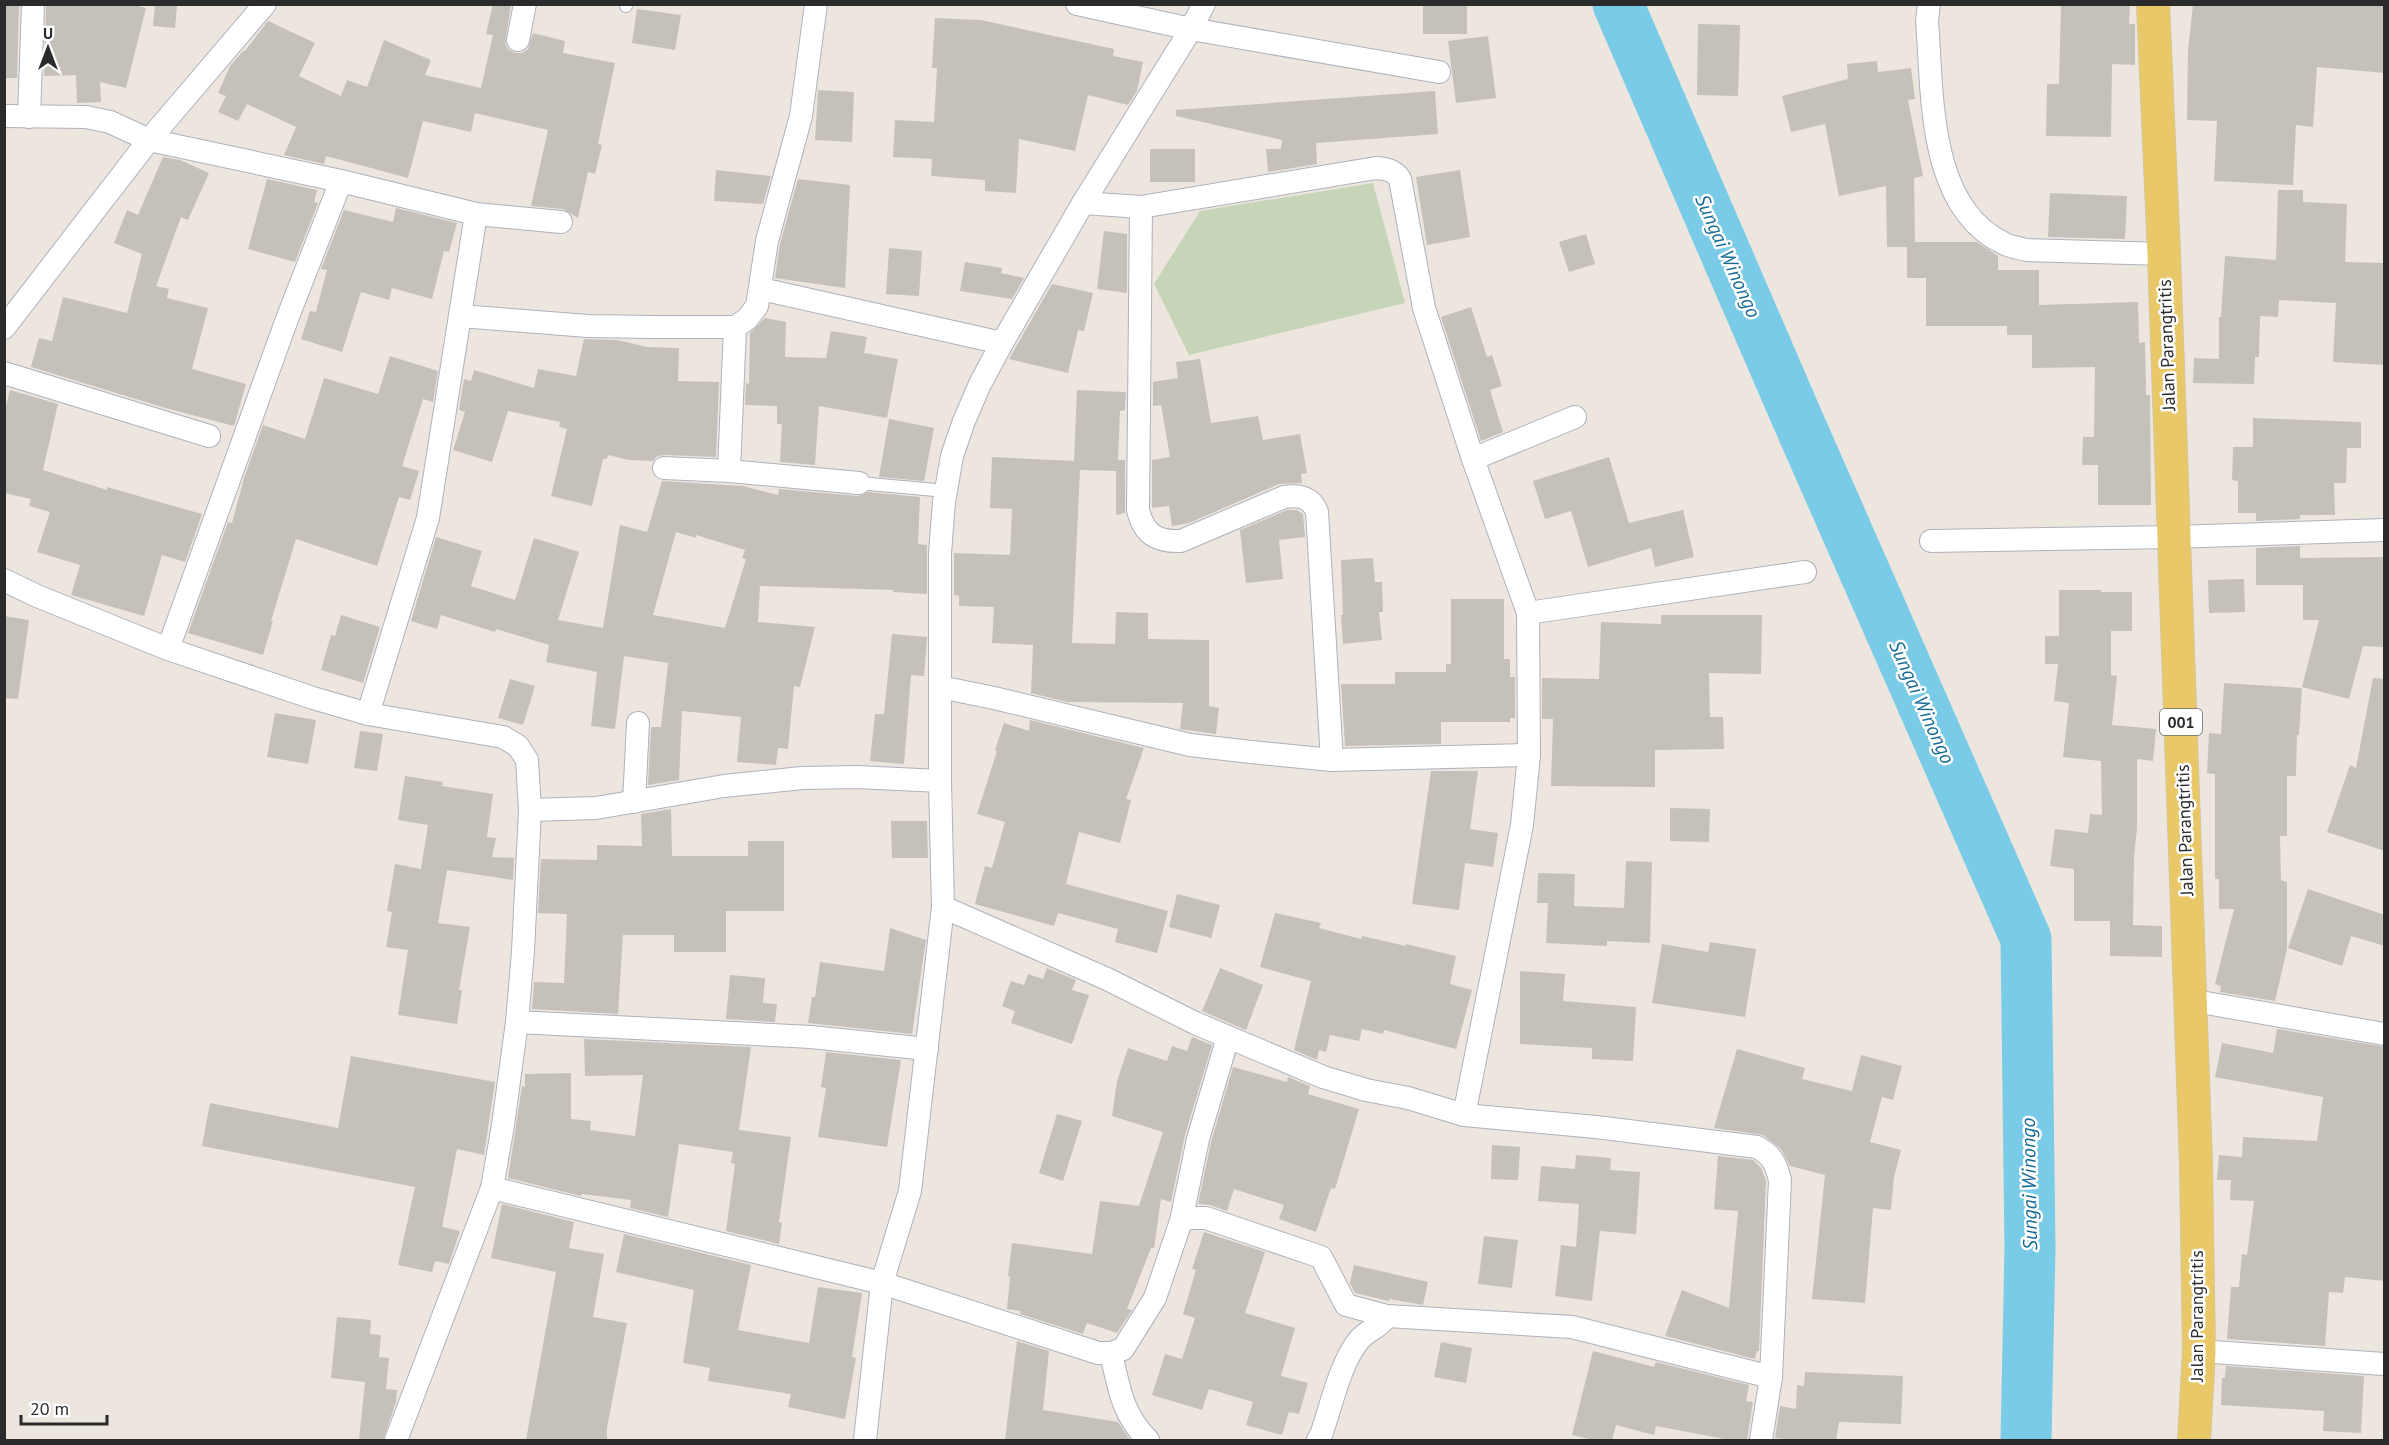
<svg xmlns="http://www.w3.org/2000/svg" width="2389" height="1445" font-family="'PT Sans',sans-serif">
<style>
.cemetery{fill:#c6d5b7}
.lines{fill:none;stroke-linecap:round;stroke-linejoin:round}
.river{stroke:#79cbe7;stroke-width:51}
.building{fill:#c5c0ba;fill-rule:evenodd}
.service-casing{stroke:#afb1bb;stroke-width:14}
.minor-casing{stroke:#afb1bb;stroke-width:24}
.primary-casing{stroke:#c4c4c4;stroke-width:34}
.service{stroke:#fff;stroke-width:12}
.minor{stroke:#fff;stroke-width:22}
.primary{stroke:#e8c868;stroke-width:33}
.labels{text-anchor:middle;stroke-width:5;stroke-linejoin:round;paint-order:stroke}
.shield{fill:#fff;stroke:#6b6b6b;stroke-width:1.5}
.shield-label{font-size:16px;font-weight:bold;fill:#2b2b2b}
.street-label{font-size:18px;fill:#2b2b2b;stroke:#fff}
.water-label{font-size:20px;font-style:italic;fill:#166b95;stroke:#fff}
</style>
<rect width="100%" height="100%" fill="#ece6df"/>
<!-- cemetery -->
<polygon class="cemetery" points="1373,183 1405,303 1189,355 1154,284 1200,211"/>
<g class="lines">
<!-- river -->
<polyline class="river" points="1618,4 1797,418 2026,939 2030,1248 2026,1440"/>
</g>
<!-- building -->
<g class="building">
<polygon points="4,4 19,4 17,78 4,78"/>
<polygon points="46,4 131,4 146,8 126,88 100,82 101,102 77,103 76,75 44,76"/>
<polygon points="155,4 177,4 175,28 153,26"/>
<polygon points="493,4 511,4 505,44 509,50 515,53 522,53 528,49 533,33 565,41 563,53 615,63 598,144 602,145 595,174 588,172 578,218 563,209 531,206 548,130 475,113 471,132 423,121 408,178 326,156 324,164 284,155 296,127 247,104 238,121 218,112 226,96 218,93 230,66 243,51 245,51 268,21 315,43 299,76 341,96 347,80 367,87 384,40 431,60 425,75 481,88 493,35 486,34"/>
<rect x="1423" y="4" width="44" height="30"/>
<polygon points="2061,4 2130,4 2129,24 2135,24 2135,65 2112,64 2111,137 2046,136 2047,84 2059,84"/>
<polygon points="2193,4 2385,4 2385,73 2317,67 2313,127 2296,125 2293,185 2214,181 2217,121 2187,120 2188,51"/>
<polygon points="637,9 681,15 675,50 632,43"/>
<polygon points="935,18 981,20 1114,49 1113,56 1143,62 1137,91 1128,105 1088,95 1075,151 1019,139 1016,193 985,191 985,180 931,176 932,159 893,157 895,120 934,122 937,68 932,68"/>
<polygon points="1698,24 1740,25 1738,96 1697,95"/>
<polygon points="1488,36 1496,98 1456,103 1448,41"/>
<polygon points="1877,61 1878,72 1911,68 1915,99 1908,100 1923,176 1914,178 1915,242 1977,242 1998,256 1998,270 2039,270 2039,305 2138,302 2139,343 2145,342 2146,395 2150,395 2151,505 2098,505 2098,465 2082,465 2083,437 2094,437 2095,367 2032,368 2032,335 2007,335 2007,326 1926,326 1926,278 1907,278 1907,247 1887,247 1886,186 1839,196 1825,124 1791,132 1782,96 1848,79 1847,64"/>
<polygon points="818,90 854,92 852,142 815,140"/>
<polygon points="1435,91 1438,134 1316,143 1317,164 1268,172 1266,149 1281,149 1282,140 1176,116 1176,110"/>
<rect x="1150" y="149" width="45" height="33"/>
<polygon points="163,157 180,160 209,173 188,220 181,217 156,286 169,289 167,298 208,308 192,369 246,384 234,426 162,407 31,367 39,338 52,341 63,297 127,313 142,254 114,243 127,210 138,215"/>
<polygon points="716,170 771,176 763,204 714,201"/>
<polygon points="1460,170 1470,237 1427,245 1416,177"/>
<polygon points="267,179 317,190 314,202 318,203 295,262 248,249"/>
<polygon points="798,179 850,185 845,288 775,278 780,244"/>
<polygon points="2278,190 2303,190 2303,202 2347,204 2345,262 2385,263 2385,365 2333,362 2336,303 2279,300 2278,317 2260,316 2259,357 2255,357 2254,384 2193,383 2194,358 2219,359 2219,317 2221,317 2225,256 2276,260"/>
<polygon points="2050,193 2127,196 2125,239 2048,237"/>
<polygon points="396,208 457,223 449,252 444,251 432,299 392,288 389,300 361,292 342,352 301,339 310,311 316,312 327,270 321,269 344,210 393,222"/>
<polygon points="1104,231 1127,234 1127,293 1097,289"/>
<polygon points="1586,234 1595,264 1569,272 1559,242"/>
<polygon points="889,248 922,251 919,296 886,294"/>
<polygon points="965,262 1002,268 1001,273 1024,278 1012,299 960,291"/>
<polygon points="1052,284 1093,293 1084,331 1078,330 1068,373 1009,359"/>
<polygon points="1471,307 1487,357 1492,355 1502,386 1490,390 1503,432 1481,441 1441,317"/>
<polygon points="765,318 786,322 785,357 826,358 831,331 867,337 864,353 898,359 887,418 819,406 815,465 780,462 782,424 777,424 777,406 745,405 746,383 749,384 750,333"/>
<polygon points="584,339 617,340 647,347 679,348 678,381 719,382 716,457 665,455 657,456 653,461 629,460 608,455 607,459 603,459 592,506 551,496 567,429 559,427 560,422 508,411 492,462 453,450 465,412 459,410 464,379 471,381 474,370 534,388 538,369 576,376"/>
<polygon points="390,356 438,371 433,402 423,399 402,466 419,471 410,500 399,497 377,566 296,539 271,621 273,621 263,655 188,633 228,522 232,523 244,478 263,425 305,439 324,378 378,394"/>
<polygon points="1200,359 1211,423 1258,416 1263,440 1300,434 1307,473 1301,474 1302,483 1279,484 1189,523 1172,526 1169,506 1152,508 1152,460 1170,457 1161,405 1153,406 1153,382 1178,378 1176,362"/>
<polygon points="10,390 58,404 43,470 107,490 107,487 202,514 185,562 162,555 144,616 71,595 80,565 37,552 50,512 29,506 31,499 4,493 4,414"/>
<polygon points="1077,390 1126,392 1125,410 1120,411 1118,460 1125,460 1125,513 1116,515 1116,471 1080,470 1072,643 1115,644 1116,612 1148,613 1148,639 1209,640 1209,706 1219,708 1216,734 1180,729 1183,703 1067,702 1031,693 1033,645 992,643 994,607 959,606 959,596 954,595 954,553 1010,555 1012,509 990,508 992,457 1074,461"/>
<polygon points="2253,418 2361,422 2361,448 2347,448 2346,483 2334,483 2335,515 2300,515 2300,519 2256,521 2256,513 2238,513 2238,481 2232,480 2233,447 2253,447"/>
<polygon points="889,419 934,428 924,481 879,477"/>
<polygon points="1609,457 1629,523 1683,510 1694,557 1655,567 1651,548 1588,567 1571,511 1545,519 1533,481"/>
<path d="M 662,481 L 743,486 L 778,495 L 779,489 L 858,496 L 868,492 L 920,497 L 918,544 L 927,545 L 927,594 L 893,592 L 894,590 L 760,586 L 758,622 L 815,627 L 800,687 L 794,686 L 788,749 L 778,748 L 776,765 L 737,762 L 741,717 L 682,711 L 679,780 L 648,785 L 651,727 L 661,727 L 668,663 L 624,656 L 615,729 L 591,726 L 597,672 L 546,662 L 549,645 L 496,629 L 495,632 L 441,615 L 437,629 L 411,621 L 436,537 L 482,551 L 471,586 L 515,600 L 534,538 L 579,552 L 558,620 L 603,628 L 620,525 L 647,532 ZM 676,532 L 696,538 L 696,535 L 745,550 L 742,558 L 746,559 L 725,628 L 653,615 Z"/>
<polygon points="1287,510 1297,510 1303,514 1305,537 1279,540 1283,579 1246,583 1240,530"/>
<polygon points="2300,546 2300,558 2385,557 2385,647 2363,646 2349,699 2302,687 2319,620 2303,620 2303,585 2256,585 2256,548"/>
<polygon points="1373,558 1375,582 1382,582 1383,612 1379,612 1382,640 1343,644 1341,615 1343,615 1341,560"/>
<polygon points="2244,579 2245,612 2209,613 2208,580"/>
<polygon points="2059,590 2101,590 2101,592 2132,592 2132,631 2111,631 2111,675 2117,676 2112,725 2156,729 2153,761 2137,759 2137,828 2134,857 2133,925 2162,926 2162,957 2110,956 2110,921 2074,921 2074,869 2050,866 2055,829 2088,833 2090,814 2102,815 2101,761 2063,757 2069,703 2054,701 2058,664 2045,664 2045,636 2059,636"/>
<polygon points="1451,599 1504,599 1504,659 1510,659 1510,677 1515,677 1515,718 1510,718 1510,722 1441,722 1441,744 1345,746 1341,684 1395,684 1395,672 1446,672 1446,664 1451,664"/>
<polygon points="341,615 380,627 363,683 321,670 331,635 335,636"/>
<polygon points="1661,615 1762,615 1761,674 1709,673 1710,717 1723,717 1724,749 1655,750 1655,787 1551,786 1553,719 1542,719 1542,678 1599,679 1601,622 1661,624"/>
<polygon points="4,616 29,620 18,699 4,698"/>
<polygon points="892,634 927,637 924,676 911,675 904,764 870,761 875,714 884,714"/>
<polygon points="2373,678 2385,679 2385,851 2327,832 2350,765 2356,768"/>
<polygon points="510,679 535,686 523,725 498,718"/>
<polygon points="2224,683 2302,688 2299,735 2297,735 2296,776 2287,776 2287,836 2280,836 2281,880 2287,882 2287,949 2275,1001 2220,992 2221,986 2215,984 2234,909 2219,909 2219,879 2215,879 2215,774 2207,773 2209,733 2221,734"/>
<polygon points="275,713 316,720 308,764 267,757"/>
<polygon points="1030,720 1144,748 1126,799 1131,800 1120,843 1079,832 1066,884 1168,911 1157,953 1115,942 1118,929 1058,913 1054,926 975,904 985,866 992,868 1005,822 977,814 997,751 995,750 1004,723 1029,731"/>
<polygon points="360,731 383,734 377,771 354,768"/>
<polygon points="1431,771 1478,771 1470,829 1498,833 1493,867 1465,863 1459,910 1412,904"/>
<polygon points="405,776 443,782 442,786 493,794 487,837 496,838 492,857 514,858 513,880 447,870 438,923 470,927 459,990 462,990 457,1024 398,1015 408,950 386,947 392,912 387,911 395,864 421,869 428,825 398,820"/>
<polygon points="1670,808 1710,809 1709,842 1670,841"/>
<polygon points="671,809 672,856 748,856 748,841 784,841 784,911 726,911 726,952 674,952 674,935 623,935 618,1014 532,1009 534,982 564,983 567,914 538,913 541,859 597,860 597,845 642,846 641,814"/>
<polygon points="891,821 927,821 928,858 892,858"/>
<polygon points="1626,861 1652,862 1650,943 1607,941 1607,946 1546,943 1548,903 1537,903 1538,873 1575,874 1574,906 1624,908"/>
<polygon points="2308,889 2385,915 2385,946 2351,936 2342,966 2288,948"/>
<polygon points="1177,894 1220,905 1211,938 1169,927"/>
<polygon points="1275,913 1321,923 1319,928 1361,939 1362,936 1406,946 1406,944 1456,956 1450,984 1472,990 1456,1049 1384,1030 1383,1034 1362,1029 1359,1041 1330,1035 1326,1052 1319,1050 1317,1060 1294,1050 1311,981 1260,967"/>
<polygon points="890,928 926,940 912,1034 808,1023 812,997 815,997 820,962 884,971"/>
<polygon points="1710,942 1756,949 1745,1017 1652,1003 1662,944 1708,952"/>
<polygon points="1047,968 1076,980 1072,990 1089,995 1072,1044 1011,1023 1015,1011 1002,1006 1011,981 1024,985 1028,974 1043,979"/>
<polygon points="1220,968 1263,985 1246,1030 1202,1011"/>
<polygon points="1520,971 1565,974 1563,1001 1636,1007 1633,1061 1592,1059 1592,1048 1520,1044"/>
<polygon points="730,975 765,978 763,1003 777,1004 775,1022 726,1019"/>
<polygon points="2277,1029 2385,1047 2385,1281 2345,1277 2343,1293 2329,1292 2325,1346 2227,1339 2231,1287 2239,1287 2242,1254 2247,1255 2254,1201 2230,1200 2231,1180 2217,1180 2219,1155 2242,1157 2243,1137 2317,1141 2323,1097 2215,1077 2222,1043 2273,1053"/>
<polygon points="1192,1037 1212,1045 1185,1135 1171,1202 1161,1199 1154,1248 1151,1248 1127,1309 1132,1310 1117,1333 1087,1323 1083,1334 1020,1314 1021,1311 1007,1309 1010,1277 1008,1276 1012,1243 1092,1254 1100,1201 1139,1206 1163,1132 1112,1116 1117,1081 1128,1048 1167,1061 1172,1046 1187,1051"/>
<polygon points="584,1039 751,1047 739,1130 791,1137 779,1222 782,1223 779,1244 726,1231 735,1164 731,1163 733,1152 679,1144 668,1217 630,1208 631,1200 582,1194 581,1196 508,1178 522,1086 525,1087 525,1074 571,1073 571,1119 591,1121 590,1130 635,1136 643,1075 585,1076"/>
<polygon points="1737,1049 1805,1068 1802,1079 1852,1091 1861,1055 1902,1066 1893,1100 1882,1097 1870,1142 1901,1150 1894,1177 1891,1210 1873,1208 1865,1303 1812,1299 1825,1175 1790,1166 1781,1149 1763,1135 1714,1128"/>
<polygon points="826,1052 901,1060 887,1147 818,1137 826,1088 821,1087"/>
<polygon points="351,1056 495,1082 484,1155 457,1149 442,1227 460,1231 449,1264 435,1261 432,1272 398,1265 415,1187 202,1146 210,1103 338,1128"/>
<polygon points="1233,1067 1287,1082 1288,1077 1310,1086 1308,1094 1359,1109 1335,1189 1331,1188 1316,1232 1279,1219 1284,1205 1234,1189 1227,1211 1210,1205 1198,1204 1211,1142"/>
<polygon points="1057,1114 1082,1121 1063,1181 1039,1173"/>
<polygon points="1492,1145 1520,1147 1518,1180 1491,1179"/>
<polygon points="1576,1155 1611,1158 1610,1170 1640,1172 1636,1234 1600,1231 1592,1301 1555,1296 1561,1245 1576,1247 1579,1204 1538,1201 1541,1166 1575,1169"/>
<polygon points="1718,1156 1753,1160 1761,1168 1766,1181 1759,1351 1757,1351 1755,1359 1665,1336 1682,1290 1729,1308 1738,1211 1714,1209"/>
<polygon points="502,1204 574,1222 569,1248 604,1254 593,1317 627,1323 607,1428 607,1440 526,1440 556,1272 491,1258"/>
<polygon points="1204,1232 1265,1252 1245,1313 1295,1328 1281,1376 1308,1383 1299,1414 1289,1412 1282,1435 1246,1425 1253,1402 1209,1389 1202,1410 1152,1395 1165,1354 1182,1359 1195,1318 1183,1314 1196,1270 1192,1269"/>
<polygon points="624,1234 751,1265 738,1330 809,1343 818,1287 862,1293 852,1357 856,1358 845,1419 788,1407 791,1394 708,1381 710,1368 683,1363 694,1290 616,1272"/>
<polygon points="1484,1236 1518,1240 1512,1288 1478,1284"/>
<polygon points="1354,1265 1428,1282 1423,1305 1389,1299 1389,1301 1355,1293 1350,1283"/>
<polygon points="337,1317 371,1320 370,1334 381,1335 379,1357 389,1358 386,1389 397,1390 396,1402 383,1440 359,1440 365,1382 331,1378"/>
<polygon points="1017,1341 1049,1351 1043,1410 1118,1422 1130,1440 1005,1440"/>
<polygon points="1441,1342 1472,1348 1466,1383 1434,1377"/>
<polygon points="1593,1351 1654,1367 1656,1362 1749,1385 1746,1401 1753,1402 1747,1440 1730,1440 1656,1426 1654,1435 1616,1425 1612,1440 1594,1440 1572,1435"/>
<polygon points="2226,1366 2364,1376 2361,1433 2323,1431 2324,1411 2221,1405 2222,1378 2225,1378"/>
<polygon points="1805,1372 1903,1376 1901,1424 1839,1422 1836,1440 1794,1440 1775,1438 1780,1406 1796,1409 1797,1385 1804,1386"/>
</g>
<g class="lines">
<defs>
<g id="service">
<polyline points="626,6 626,4"/>
<polyline points="859,483 946,491"/>
</g>
<g id="minor">
<polyline points="1077,4 1191,29 1439,72"/>
<path d="M 1929,4 L 1927,21 C 1933,94 1927,208 2005,244 C 2011,247 2020,248 2027,250 L 2164,254"/>
<polyline points="518,40 525,4"/>
<polyline points="4,116 86,117 110,122 149,140 341,181 476,214 561,222"/>
<polyline points="29,117 33,4"/>
<path d="M 1083,203 L 1141,207 L 1376,168 C 1387,169 1394,170 1400,179 L 1424,308 L 1473,459 L 1528,613 L 1529,755 L 1522,825 L 1464,1115"/>
<path d="M 1141,207 L 1138,510 C 1144,534 1156,542 1181,541 L 1284,497 C 1298,495 1311,496 1317,512 L 1332,760"/>
<polyline points="761,289 1002,343"/>
<polyline points="460,316 588,326 653,327 735,327 747,319 757,306 767,241 801,116 816,4"/>
<polyline points="735,327 729,471 859,483"/>
<polyline points="4,328 149,140 265,4"/>
<polyline points="4,373 209,436"/>
<polyline points="1473,459 1575,417"/>
<polyline points="664,468 729,471"/>
<polyline points="1931,541 2173,537 2384,530"/>
<polyline points="4,580 37,596 168,649 313,698 368,714 503,737 518,746 527,760 530,810 523,951 517,1022 503,1125 492,1188 396,1440"/>
<polyline points="1528,613 1805,572"/>
<polyline points="168,649 287,319 341,181"/>
<polyline points="940,687 994,698 1190,745 1251,752 1332,760 1529,755"/>
<polyline points="368,714 428,518 476,214"/>
<polyline points="634,802 638,723"/>
<polyline points="530,810 596,808 724,786 802,778 857,777 940,781"/>
<path d="M 943,907 L 1107,979 L 1195,1023 L 1323,1077 L 1366,1090 L 1408,1098 L 1464,1115 L 1596,1127 L 1757,1147 C 1772,1155 1776,1164 1780,1180 L 1771,1377 L 1761,1440"/>
<polyline points="2189,1000 2384,1034"/>
<polyline points="517,1022 811,1037 927,1049"/>
<polyline points="492,1188 882,1283 1098,1353 1111,1353 1123,1349 1155,1298 1181,1221 1198,1139 1228,1037"/>
<polyline points="1181,1221 1190,1218 1206,1218 1321,1257 1346,1305 1387,1316 1572,1327 1771,1377"/>
<polyline points="2199,1351 2384,1364"/>
<path d="M 1111,1353 C 1119,1388 1122,1414 1148,1440"/>
<polyline points="865,1440 882,1283 910,1191 943,907 940,781 940,553 944,502 952,456 964,421 980,384 1002,343 1083,203 1191,29 1204,4"/>
<path d="M 1318,1440 L 1321,1435 C 1331,1407 1340,1363 1359,1340 C 1367,1330 1380,1328 1387,1316"/>
</g>
<polyline id="primary" points="2153,4 2164,254 2196,1165 2199,1351 2194,1440"/>
</defs>
<!-- service casing -->
<use href="#service" class="service-casing"/>
<!-- minor casing -->
<use href="#minor" class="minor-casing"/>
<!-- primary casing -->
<use href="#primary" class="primary-casing"/>
<!-- service -->
<use href="#service" class="service"/>
<!-- minor -->
<use href="#minor" class="minor"/>
<!-- primary -->
<use href="#primary" class="primary"/>
</g>
<g class="labels">
<!-- shield labels -->
<rect class="shield" x="2160" y="709" width="42" height="26" rx="4.5"/>
<g class="shield-label">
<text x="2181" y="728">001</text>
</g>
<!-- street labels -->
<g class="street-label">
<text transform="translate(2167 345) rotate(-92)" y="6">Jalan Parangtritis</text>
<text transform="translate(2185 830) rotate(-92)" y="6">Jalan Parangtritis</text>
<text transform="translate(2197 1316) rotate(-90)" y="6">Jalan Parangtritis</text>
</g>
<!-- water labels -->
<g class="water-label">
<text transform="translate(1728 256) rotate(66)" y="7">Sungai Winongo</text>
<text transform="translate(1922 702) rotate(66)" y="7">Sungai Winongo</text>
<text transform="translate(2029 1184) rotate(-91)" y="7">Sungai Winongo</text>
</g>
</g>
<!-- border -->
<rect width="2389" height="1445" fill="none" stroke="#2b2b2b" stroke-width="12"/>
<!-- north arrow -->
<g transform="translate(48 48)" stroke="#ffffff" stroke-width="4.5" paint-order="stroke">
<path d="M0-4.5L10 22L0 15L-10 22Z" fill="#2b2b2b"/>
<text y="-9" font-size="16" font-weight="bold" text-anchor="middle" fill="#2b2b2b">U</text>
</g>
<!-- scale -->
<path d="M21 1415v9h86v-9" fill="none" stroke="#2b2b2b" stroke-width="3"/>
<text x="30" y="1415" font-size="18" fill="#2b2b2b" stroke="#ffffff" stroke-width="4.5" paint-order="stroke">20 m</text>
</svg>
